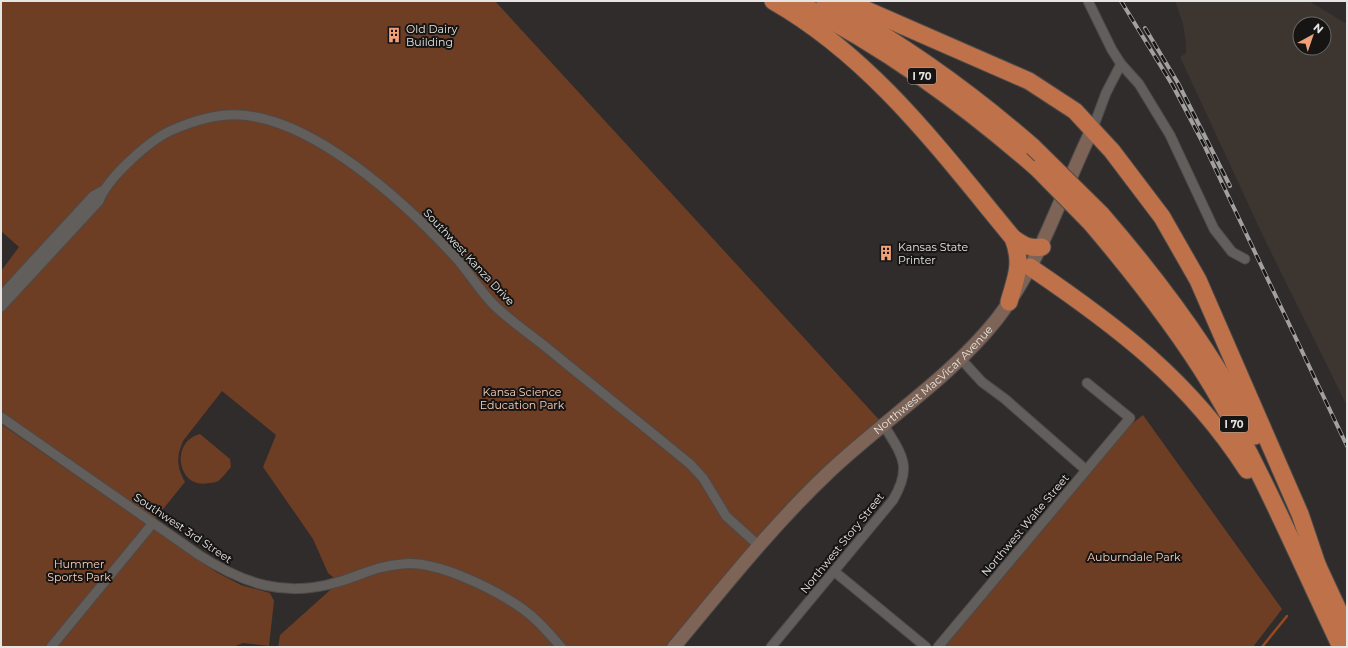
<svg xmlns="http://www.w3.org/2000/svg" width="1348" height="648" font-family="Montserrat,sans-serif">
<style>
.built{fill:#3c3530;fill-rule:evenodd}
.green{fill:#6d3d24}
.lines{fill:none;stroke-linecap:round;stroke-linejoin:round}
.stream{stroke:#974a1f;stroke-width:2.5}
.minor-casing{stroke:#4d4a49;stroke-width:11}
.secondary-casing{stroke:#4d4a49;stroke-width:15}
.motorway-casing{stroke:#4d4a49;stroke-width:19}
.minor{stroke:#615e5c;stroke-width:9}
.secondary{stroke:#7d6457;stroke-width:13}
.motorway{stroke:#bf724a;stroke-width:17}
.rail-casing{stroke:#a2a1a0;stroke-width:4}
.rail{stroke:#161514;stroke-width:2.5;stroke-dasharray:8;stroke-linecap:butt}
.motorway-bridge-casing{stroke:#4d4a49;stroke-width:19;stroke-linecap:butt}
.motorway-bridge{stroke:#bf724a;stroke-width:17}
.labels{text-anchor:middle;stroke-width:4;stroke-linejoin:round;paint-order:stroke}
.shield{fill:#161514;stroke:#a8a7a6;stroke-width:1}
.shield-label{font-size:10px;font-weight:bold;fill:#e6e5e4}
.poi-label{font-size:11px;fill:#e6e5e4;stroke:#161514;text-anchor:start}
.street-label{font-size:11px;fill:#e6e5e4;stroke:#161514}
.park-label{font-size:11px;fill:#fdd0bb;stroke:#161514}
</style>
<rect width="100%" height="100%" fill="#2f2c2b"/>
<!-- built -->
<path class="built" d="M 1175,1 L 1309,1 L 1347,24 L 1347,406 L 1264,238 L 1180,57 L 1186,53 L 1186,44 L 1183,24 ZM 1300,24 L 1324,24 L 1324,48 L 1300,48 Z"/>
<!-- green -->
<g class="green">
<path d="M 1,1 L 495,1 L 883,424 L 758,545 L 673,647 L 278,647 L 280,635 L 339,582 L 328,573 L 313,539 L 263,467 L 276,435 L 222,391 L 183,441 C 176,457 177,467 185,482 L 155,519 L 1,411 L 1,271 L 19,247 L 1,231 Z"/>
<polygon points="1143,415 1282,609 1253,647 945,647 1019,555 1124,430"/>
<polygon points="1,424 216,572 241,585 270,593 274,601 269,646 243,643 233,647 1,647"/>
<path d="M 200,434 L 230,459 L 231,467 C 227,471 223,478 218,481 C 216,482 212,483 209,483 C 178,490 169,442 200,434 Z"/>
</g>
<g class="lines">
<!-- stream -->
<polyline class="stream" points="1262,647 1287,616"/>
<defs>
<g id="minor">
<polyline points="1088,1 1112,50 1121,64 1139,84 1170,135 1214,229 1232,252 1245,259"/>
<polyline points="1093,128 1106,93 1121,64"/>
<polyline points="1,296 93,196 102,191"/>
<path d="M 1,307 L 99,201 C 107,178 149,141 170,131 C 188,123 209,116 228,115 C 307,110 408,205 458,260 C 470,274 480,291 493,304 C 511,322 533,336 552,352 C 597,389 644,426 690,464 L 703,478 L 726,516 L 758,545"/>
<polyline points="960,358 982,382 1005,399 1086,470"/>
<path d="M 1,417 L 199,555 C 244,584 285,598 338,582 C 362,575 376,566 402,564 C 436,560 492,588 520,607 C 536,618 548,632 561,647"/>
<polyline points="835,572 926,647"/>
<polyline points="51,647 153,523"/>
<path d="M 771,647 L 893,500 C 913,466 902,455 883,424"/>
<polyline points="938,647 1130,418 1087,383"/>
</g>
<g id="secondary">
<path id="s1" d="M 674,647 C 724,587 772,526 829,472 C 884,420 950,378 997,319 C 1042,261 1061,193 1093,128"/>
</g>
<g id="motorway">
<path d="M 773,1 C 873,58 941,151 1013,238 C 1023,264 1016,277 1009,302"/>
<path d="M 794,1 C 885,47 961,102 1038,169"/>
<path d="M 825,1 C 900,42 969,91 1033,147"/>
<polyline points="846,1 1029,81 1075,111 1112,151 1162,217 1198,280 1300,514 1319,570"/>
<path d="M 1101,214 C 1160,282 1215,355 1255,436"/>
<path d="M 1091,223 C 1135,275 1177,328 1212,386 C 1261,468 1300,561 1341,647"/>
<path d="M 1013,238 C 1023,245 1029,249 1042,247"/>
<path d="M 1030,267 C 1117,326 1190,381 1247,470"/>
<polyline points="1315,560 1347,629"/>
</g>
</defs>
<!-- minor casing -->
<use href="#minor" class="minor-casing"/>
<!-- secondary casing -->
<use href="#secondary" class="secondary-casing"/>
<!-- motorway casing -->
<use href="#motorway" class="motorway-casing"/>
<!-- minor -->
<use href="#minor" class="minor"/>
<!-- secondary -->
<use href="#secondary" class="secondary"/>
<!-- motorway -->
<use href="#motorway" class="motorway"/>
<defs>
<g id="rail">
<polyline points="1121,1 1173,86 1204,145 1347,446"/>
<polyline points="1145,28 1178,83 1230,186"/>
</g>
</defs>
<!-- rail casing -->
<use href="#rail" class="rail-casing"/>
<!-- rail -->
<use href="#rail" class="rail"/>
<defs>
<g id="motorway-bridge">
<polyline points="1033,147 1101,214"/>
<polyline points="1038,169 1091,223"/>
</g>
</defs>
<!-- motorway-bridge casing -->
<use href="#motorway-bridge" class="motorway-bridge-casing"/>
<!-- motorway-bridge -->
<use href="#motorway-bridge" class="motorway-bridge"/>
</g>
<!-- icons -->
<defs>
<symbol id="building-bare" viewBox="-9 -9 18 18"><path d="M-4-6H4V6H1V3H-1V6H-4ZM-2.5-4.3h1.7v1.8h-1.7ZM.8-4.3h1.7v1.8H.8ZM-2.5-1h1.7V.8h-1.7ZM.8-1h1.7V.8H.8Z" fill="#f1a27b" stroke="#161514" stroke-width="2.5" paint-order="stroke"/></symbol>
</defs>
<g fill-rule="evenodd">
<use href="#building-bare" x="383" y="24" width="22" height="22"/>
<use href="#building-bare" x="875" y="242" width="22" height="22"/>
</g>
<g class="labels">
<!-- shield labels -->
<g class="shield">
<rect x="908" y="68" width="28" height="16" rx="3"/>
<rect x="1220" y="416" width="28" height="16" rx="3"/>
</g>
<g class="shield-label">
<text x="922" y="80">I 70</text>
<text x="1234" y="428">I 70</text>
</g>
<!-- poi labels -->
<g class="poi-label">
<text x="406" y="33">Old Dairy<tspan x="406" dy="13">Building</tspan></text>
<text x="898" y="251">Kansas State<tspan x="898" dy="13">Printer</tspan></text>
</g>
<!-- street labels -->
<g class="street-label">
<text transform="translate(469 257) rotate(47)" y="4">Southwest Kanza Drive</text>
<text dy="4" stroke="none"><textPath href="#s1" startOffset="373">Northwest MacVicar Avenue</textPath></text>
<text transform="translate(1025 525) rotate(-50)" y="4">Northwest Waite Street</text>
<text transform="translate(183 528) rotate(34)" y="4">Southwest 3rd Street</text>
<text transform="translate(842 543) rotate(-51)" y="4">Northwest Story Street</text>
</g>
<!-- park labels -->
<g class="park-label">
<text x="522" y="396">Kansa Science<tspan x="522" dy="13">Education Park</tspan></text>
<text x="1134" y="561">Auburndale Park</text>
<text x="79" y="568">Hummer<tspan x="79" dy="13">Sports Park</tspan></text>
</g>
</g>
<!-- border -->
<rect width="1348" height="648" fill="none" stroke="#e6e5e4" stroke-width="4"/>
<!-- north arrow -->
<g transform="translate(1312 36) rotate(40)"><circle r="19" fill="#161514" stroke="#696867"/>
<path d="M0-3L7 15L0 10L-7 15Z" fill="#f1a27b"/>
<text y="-6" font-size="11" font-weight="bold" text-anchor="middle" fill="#e6e5e4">N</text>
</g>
</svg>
